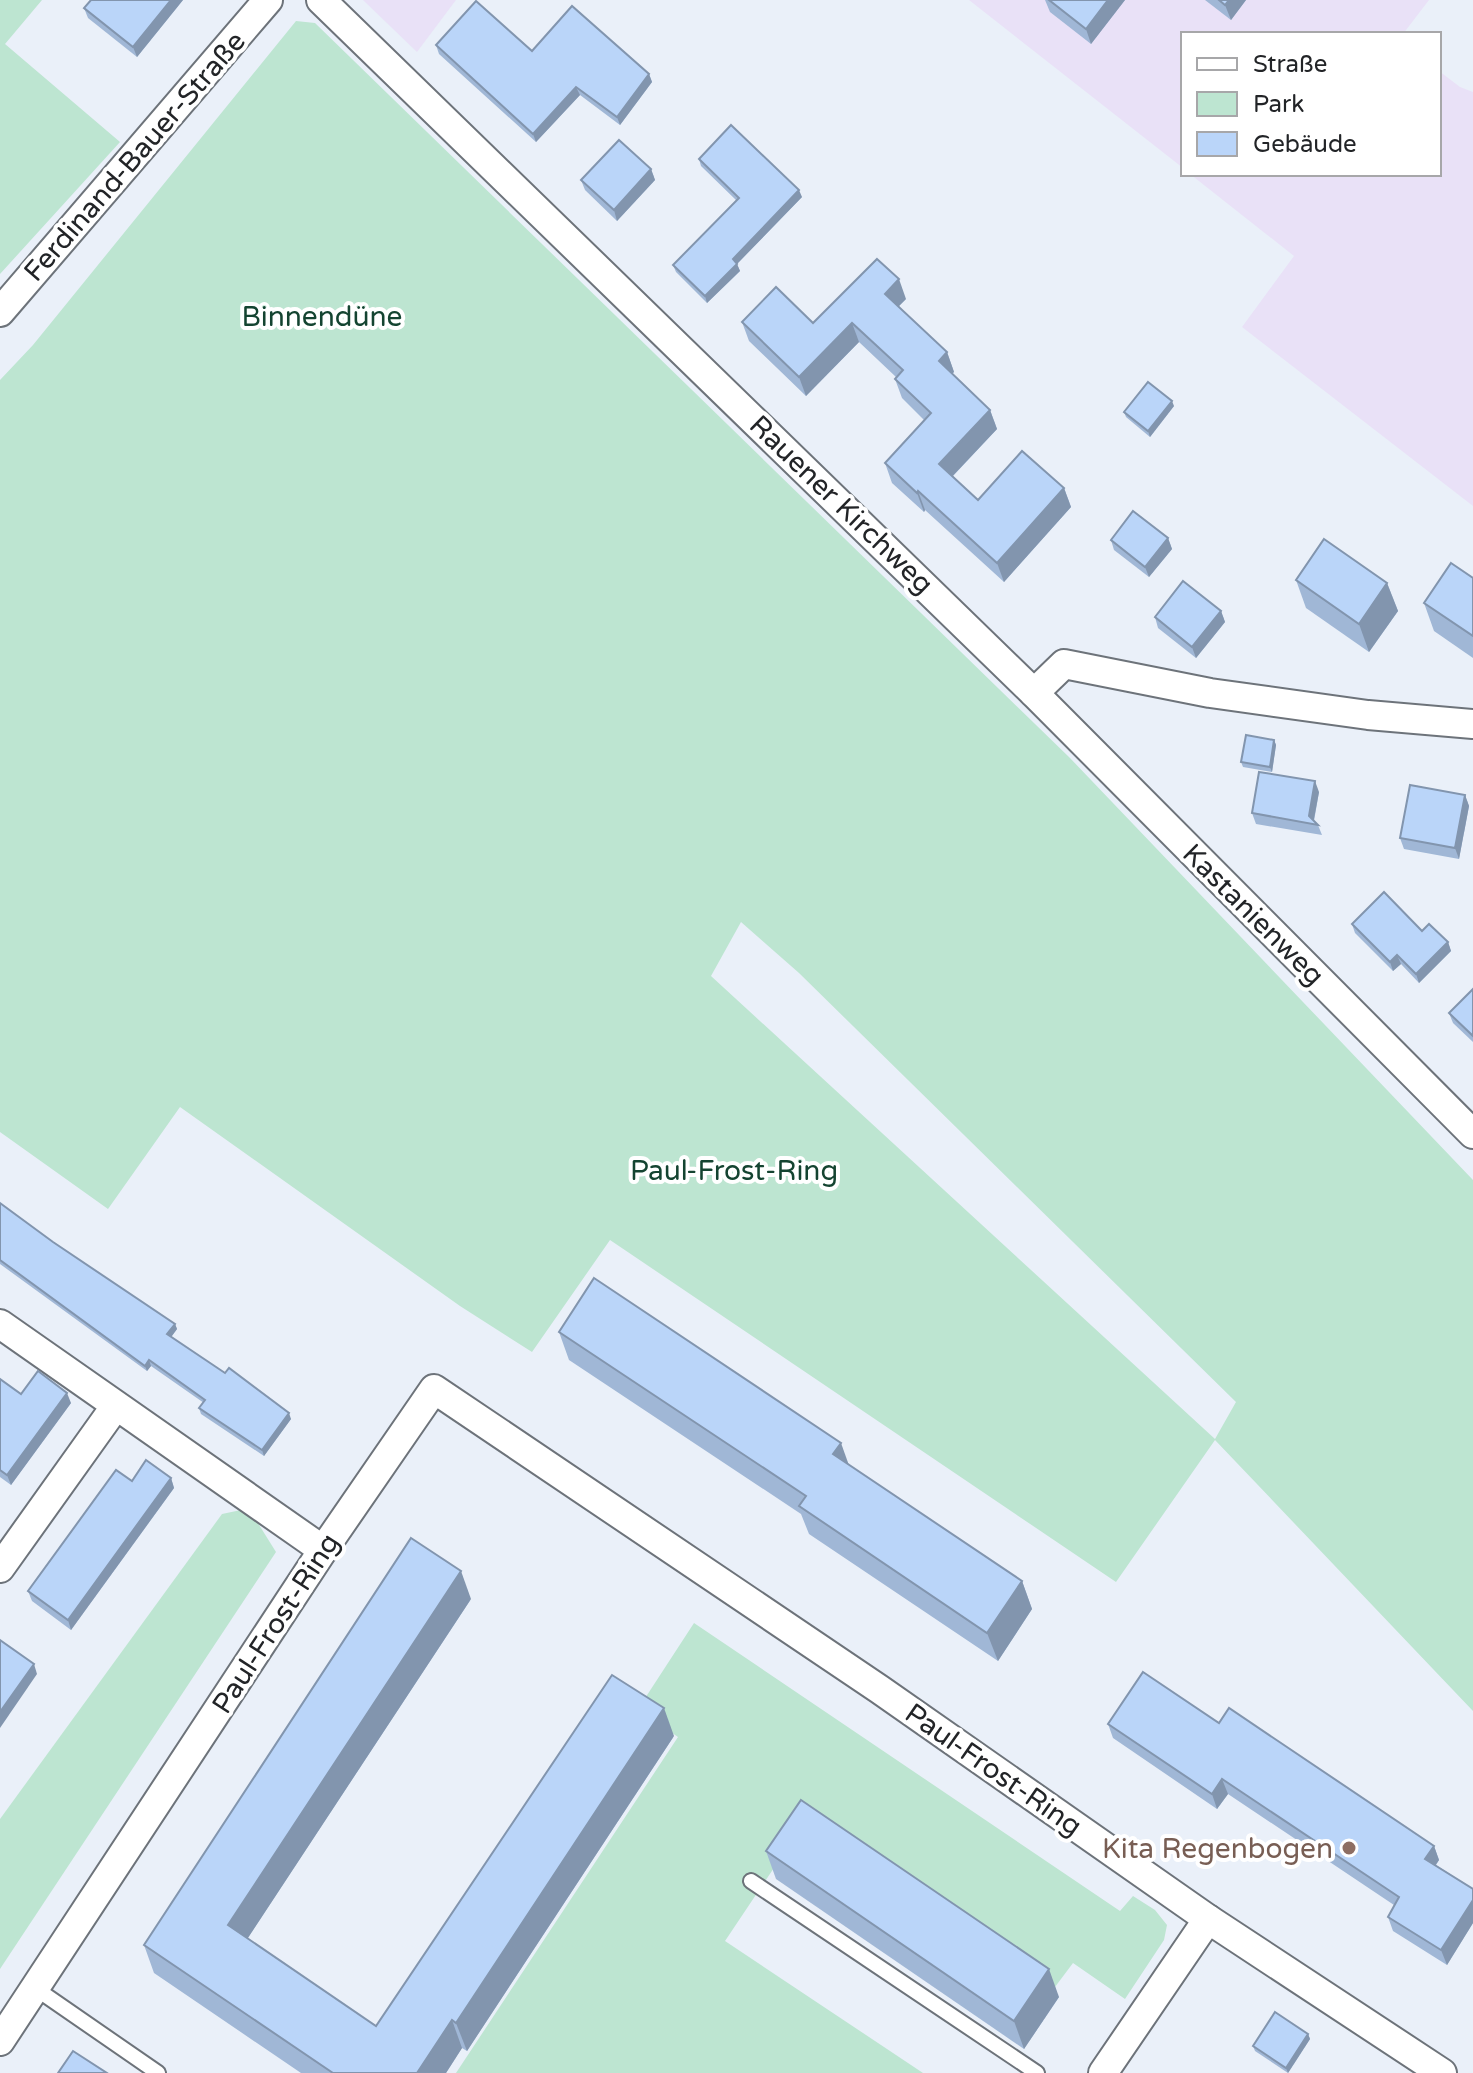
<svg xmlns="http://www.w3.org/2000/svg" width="1473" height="2073" font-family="'Varela Round',sans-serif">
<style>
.commercial{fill:#e9e1f7}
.green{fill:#bde5d1;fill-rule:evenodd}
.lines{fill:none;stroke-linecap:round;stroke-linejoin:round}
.lane-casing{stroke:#6d737a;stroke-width:18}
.street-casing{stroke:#6d737a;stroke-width:32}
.lane{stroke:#fff;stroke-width:14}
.street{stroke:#fff;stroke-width:28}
.wall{fill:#a0b7d6}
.shaded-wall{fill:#8295ae}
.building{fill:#bad5f9;stroke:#8295ae;stroke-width:2}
.education-dot{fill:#8d6e63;stroke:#fff;stroke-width:3}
.labels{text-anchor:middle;stroke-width:8;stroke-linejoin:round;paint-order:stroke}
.street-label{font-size:28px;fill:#222427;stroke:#fff}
.park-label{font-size:28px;fill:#144431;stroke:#fff}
.education-label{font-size:28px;fill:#785e54;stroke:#fff;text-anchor:end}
</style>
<rect width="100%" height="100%" fill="#eaf0f9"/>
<!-- commercial -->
<g class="commercial">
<polygon points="363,0 456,0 417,52"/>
<polygon points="969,0 1429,0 1403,34 1183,34 1183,168"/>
<polygon points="1439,71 1460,87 1473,92 1473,506 1242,327 1294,256 1190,174 1439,174"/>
</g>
<!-- green -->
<g class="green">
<polygon points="0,0 42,0 5,44 120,142 0,274"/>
<path d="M 296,21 L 315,23 L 1070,758 L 1473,1180 L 1473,1711 L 1215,1440 L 1116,1582 L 610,1240 L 532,1352 L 460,1306 L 180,1107 L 108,1209 L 0,1132 L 0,380 L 33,345 ZM 741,922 L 799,973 L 1236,1402 L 1215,1439 L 711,976 Z"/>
<polygon points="241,1510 256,1520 276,1552 0,1969 0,1819 222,1514"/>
<polygon points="694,1623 1120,1911 1133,1896 1155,1910 1167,1925 1164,1940 1125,1999 1073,1963 1055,1987 806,1820 725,1941 923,2073 456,2073 678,1737 638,1709"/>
</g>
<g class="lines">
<defs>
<g id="lane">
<polyline points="751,1881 1037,2073"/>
<polyline points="35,1988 158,2073"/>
</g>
<g id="street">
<polyline points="321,0 1034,693 1473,1134"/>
<polyline points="0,312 268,0"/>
<polyline points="1034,693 1064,664 1210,693 1368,715 1473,724"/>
<polyline points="0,1324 323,1550"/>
<polyline points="0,1568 115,1407"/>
<polyline points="0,2041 323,1550 434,1389 879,1689 1208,1919 1442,2073"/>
<polyline points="1103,2073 1208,1919"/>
</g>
</defs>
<!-- lane casing -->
<use href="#lane" class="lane-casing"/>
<!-- street casing -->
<use href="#street" class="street-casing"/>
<!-- lane -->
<use href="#lane" class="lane"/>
<!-- street -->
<use href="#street" class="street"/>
</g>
<!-- wall -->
<g class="wall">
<polygon points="91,0 183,0 137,57 88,18 84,8"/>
<polygon points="1045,0 1125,0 1091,44 1050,12"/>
<polygon points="1205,0 1246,0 1231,20"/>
<polygon points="436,45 532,51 649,74 652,82 620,125 580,95 536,142 439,54"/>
<polygon points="699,159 802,197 737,264 740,271 707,303 676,272 673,265 737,201 701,166"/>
<polygon points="651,169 655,180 617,221 585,190 581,180"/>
<polygon points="906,299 898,307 947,352 954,372 952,373 990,410 997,429 953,476 978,500 1064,488 1071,507 1004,582 925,510 924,512 892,483 885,463 924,420 902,398 895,379 896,377 859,342 806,396 749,341 742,322 813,323"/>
<polygon points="1174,406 1150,437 1126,417 1124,412"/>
<polygon points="1168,538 1172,549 1149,577 1114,550 1111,540"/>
<polygon points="1473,578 1473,658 1434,631 1424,603"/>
<polygon points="1296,580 1387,583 1398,611 1369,652 1306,608"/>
<polygon points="1221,611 1225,622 1196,658 1158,628 1155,617"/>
<polygon points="1274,740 1276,745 1272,772 1243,767 1241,762"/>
<polygon points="1319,792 1314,821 1318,825 1322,835 1256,824 1252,813"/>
<polygon points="1465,795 1469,806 1459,859 1404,849 1400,838"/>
<polygon points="1352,924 1422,931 1448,942 1451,951 1419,983 1401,964 1393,971 1355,933"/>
<polygon points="1473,989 1473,1042 1453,1023 1449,1013"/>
<polygon points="0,1203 53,1242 175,1324 177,1329 171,1337 291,1419 264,1456 201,1414 199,1408 204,1403 151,1366 147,1371 0,1264"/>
<polygon points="559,1332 849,1465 1022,1581 1032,1609 998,1661 809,1534 801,1514 569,1360"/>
<polygon points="0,1379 21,1394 71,1403 11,1485 0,1477"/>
<polygon points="171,1478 174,1488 71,1630 32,1601 28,1591 132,1481"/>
<polygon points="471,1599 247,1939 376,2026 674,1736 467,2051 462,2048 446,2073 301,2073 154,1973 144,1945"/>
<polygon points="1219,1723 1434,1846 1439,1860 1436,1865 1473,1889 1473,1923 1447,1965 1393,1931 1388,1917 1394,1905 1228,1794 1217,1809 1113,1738 1108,1724"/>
<polygon points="766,1851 1059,1997 1024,2049 776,1879"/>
<polygon points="1308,2034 1310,2039 1288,2073 1255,2051 1253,2046"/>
</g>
<!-- shaded-wall -->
<g class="shaded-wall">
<polygon points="171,0 183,0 137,57 133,47"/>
<polygon points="1108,0 1125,0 1091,44 1086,29"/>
<polygon points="1229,0 1246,0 1231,20 1225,5"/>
<polygon points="649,74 652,82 620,125 617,117"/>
<polygon points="576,87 580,95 536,142 533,134"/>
<polygon points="651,169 655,180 617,221 614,210"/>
<polygon points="799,190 802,197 737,264 740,271 707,303 705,296 733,259"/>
<polygon points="899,279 906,299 892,313 885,294"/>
<polygon points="852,323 859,342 806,396 799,377"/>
<polygon points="947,352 954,372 946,380 939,361"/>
<polygon points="1172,401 1174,406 1150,437 1148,431"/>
<polygon points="990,410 997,429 946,483 939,464"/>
<polygon points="1064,488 1071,507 1004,582 997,563"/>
<polygon points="918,491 925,510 924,512 917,493"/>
<polygon points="1168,538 1172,549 1149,577 1145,567"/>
<polygon points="1387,583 1398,611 1369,652 1359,624"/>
<polygon points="1221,611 1225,622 1196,658 1192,647"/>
<polygon points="1274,740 1276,745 1272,772 1270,767"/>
<polygon points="1315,781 1319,792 1313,824 1309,816"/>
<polygon points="1465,795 1469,806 1459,859 1455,848"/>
<polygon points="1448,942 1451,951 1419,983 1416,974"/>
<polygon points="1397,955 1401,964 1393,971 1390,962"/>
<polygon points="175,1324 177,1329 169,1340 167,1334"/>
<polygon points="149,1360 151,1366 147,1371 145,1366"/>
<polygon points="67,1393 71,1403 11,1485 7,1475"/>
<polygon points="289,1413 291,1419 264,1456 262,1450"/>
<polygon points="841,1443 851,1471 833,1454"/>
<polygon points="171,1478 174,1488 71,1630 68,1620"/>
<polygon points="461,1571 471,1599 238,1953 228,1925"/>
<polygon points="1022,1581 1032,1609 998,1661 987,1633"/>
<polygon points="34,1664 37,1674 0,1728 0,1712"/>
<polygon points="664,1708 674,1736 467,2051 456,2023"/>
<polygon points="1222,1779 1228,1794 1217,1809 1212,1794"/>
<polygon points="1434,1846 1439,1860 1430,1873 1425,1859"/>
<polygon points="1473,1900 1473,1923 1447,1965 1441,1950"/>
<polygon points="1049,1969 1059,1997 1024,2049 1014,2021"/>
<polygon points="452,2020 462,2048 446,2073 417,2073"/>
<polygon points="1308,2034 1310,2039 1288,2073 1286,2068"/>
</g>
<!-- building -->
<g class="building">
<polygon points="91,0 171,0 133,47 84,8"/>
<polygon points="1049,0 1108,0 1086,29"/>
<polygon points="1219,0 1229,0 1225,5"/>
<polygon points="476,1 532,51 572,6 649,74 617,117 576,87 533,134 436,45"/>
<polygon points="731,125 799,190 733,259 737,264 705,296 673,265 739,198 699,159"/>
<polygon points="619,140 651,169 614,210 581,180"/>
<polygon points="877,259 899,279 885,294 947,352 939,361 990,410 939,464 978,500 1022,451 1064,488 997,563 918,491 917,493 885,463 931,413 895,379 903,370 852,323 799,377 742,322 776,287 813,323"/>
<polygon points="1148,382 1172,401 1148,431 1124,412"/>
<polygon points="1133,511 1168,538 1145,567 1111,540"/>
<polygon points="1324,539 1387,583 1359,624 1296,580"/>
<polygon points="1451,563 1473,578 1473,636 1424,603"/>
<polygon points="1183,581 1221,611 1192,647 1155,617"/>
<polygon points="1246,735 1274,740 1270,767 1241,762"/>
<polygon points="1259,772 1315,781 1309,816 1318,825 1252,813"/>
<polygon points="1410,785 1465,795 1455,848 1400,838"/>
<polygon points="1384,892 1422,931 1429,924 1448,942 1416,974 1397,955 1390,962 1352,924"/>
<polygon points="1473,989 1473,1036 1449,1013"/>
<polygon points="0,1203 53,1242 175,1324 167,1334 225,1373 229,1368 289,1413 262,1450 199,1408 205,1400 149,1360 145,1366 0,1260"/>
<polygon points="594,1278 841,1443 833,1454 1022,1581 987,1633 799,1506 806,1496 559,1332"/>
<polygon points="38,1371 67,1393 7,1475 0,1470 0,1379 21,1394"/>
<polygon points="146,1460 171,1478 68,1620 28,1591 116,1470 132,1481"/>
<polygon points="411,1538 461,1571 228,1925 376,2026 612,1675 664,1708 456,2023 452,2020 417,2073 333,2073 144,1945"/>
<polygon points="0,1640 34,1664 0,1712"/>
<polygon points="1143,1672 1219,1723 1229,1708 1434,1846 1425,1859 1473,1889 1473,1900 1441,1950 1388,1917 1399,1897 1222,1779 1212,1794 1108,1724"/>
<polygon points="801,1800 1049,1969 1014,2021 766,1851"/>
<polygon points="1275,2012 1308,2034 1286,2068 1253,2046"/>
<polygon points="73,2051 107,2073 58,2073"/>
</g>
<!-- markers -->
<circle class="education-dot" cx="1349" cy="1848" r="8"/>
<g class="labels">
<!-- street labels -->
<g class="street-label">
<text transform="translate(134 156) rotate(-49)" y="10">Ferdinand-Bauer-Straße</text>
<text transform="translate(842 504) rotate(44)" y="10">Rauener Kirchweg</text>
<text transform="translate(1254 914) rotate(45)" y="10">Kastanienweg</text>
<text transform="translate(275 1623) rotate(-57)" y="10">Paul-Frost-Ring</text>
<text transform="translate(994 1769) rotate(35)" y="10">Paul-Frost-Ring</text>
</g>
<!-- park labels -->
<g class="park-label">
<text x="322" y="326">Binnendüne</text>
<text x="734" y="1180">Paul-Frost-Ring</text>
</g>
<!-- education labels -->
<g class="education-label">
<text x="1333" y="1858">Kita Regenbogen</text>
</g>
</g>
<!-- legend -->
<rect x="1181" y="32" width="260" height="144" fill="#ffffff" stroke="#a7a7a9" stroke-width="2"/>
<rect x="1197" y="58" width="40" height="12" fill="#ffffff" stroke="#a7a7a9" stroke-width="2"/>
<text x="1253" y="72" font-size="24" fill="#222427">Straße</text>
<rect x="1197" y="92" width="40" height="24" fill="#bde5d1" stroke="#a7a7a9" stroke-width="2"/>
<text x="1253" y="112" font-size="24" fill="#222427">Park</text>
<rect x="1197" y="132" width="40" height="24" fill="#bad5f9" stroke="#a7a7a9" stroke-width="2"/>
<text x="1253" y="152" font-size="24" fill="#222427">Gebäude</text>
</svg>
